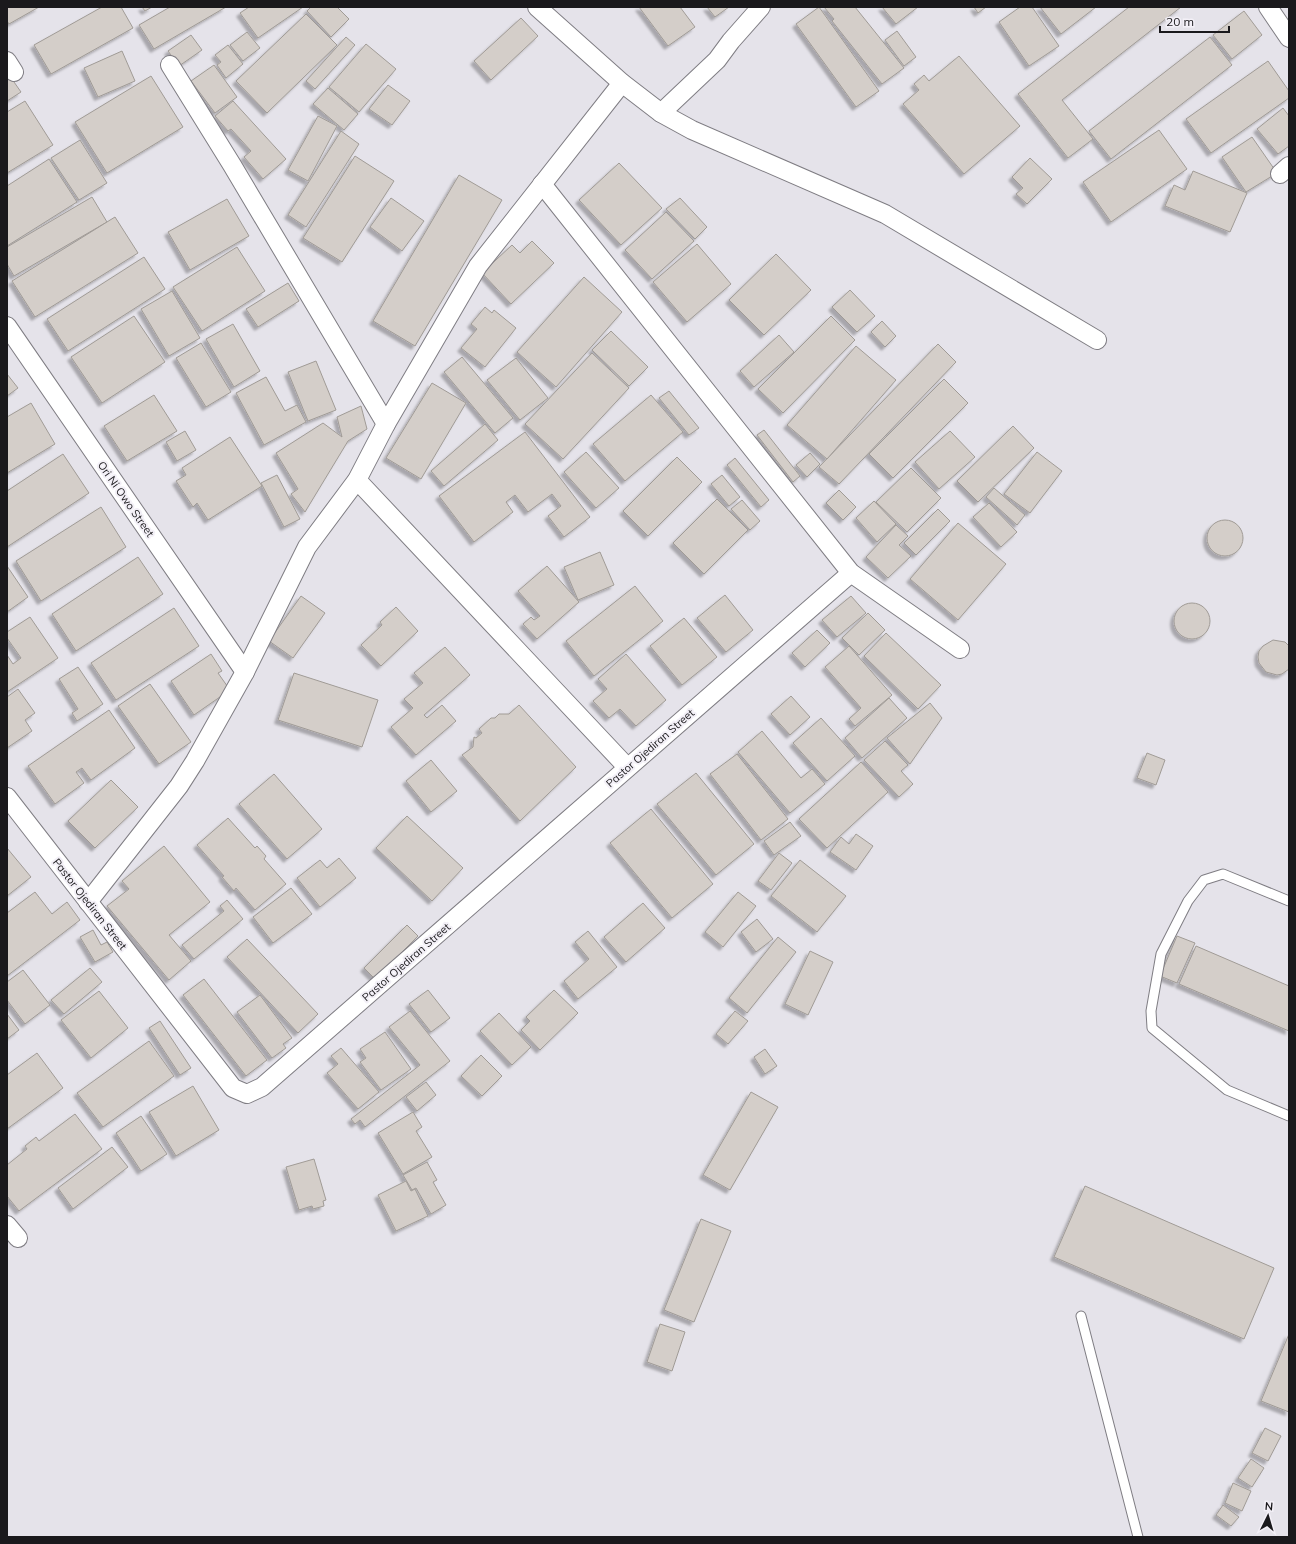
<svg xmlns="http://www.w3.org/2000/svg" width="1296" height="1544" font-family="Mulish,sans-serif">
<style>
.building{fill:#d4cec9;stroke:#a09b96;filter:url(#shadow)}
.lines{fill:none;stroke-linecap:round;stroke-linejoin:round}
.service-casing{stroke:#7f7d83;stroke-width:11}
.minor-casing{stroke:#7f7d83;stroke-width:20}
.service{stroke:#fff;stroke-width:9}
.minor{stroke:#fff;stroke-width:18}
.labels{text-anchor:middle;stroke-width:4;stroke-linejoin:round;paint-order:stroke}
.street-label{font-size:11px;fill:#1a191c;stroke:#f3f0f7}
</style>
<defs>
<filter id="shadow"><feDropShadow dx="-3.5" dy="3.5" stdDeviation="1" flood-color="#0004"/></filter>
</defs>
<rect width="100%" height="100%" fill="#e5e3ea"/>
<!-- building -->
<g class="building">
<polygon points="7,7 39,7 9,24 7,21"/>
<polygon points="102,7 121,7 133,28 51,74 34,45"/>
<polygon points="142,7 152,7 145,11"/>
<polygon points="170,7 226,7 154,49 139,25"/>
<polygon points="249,7 303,7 258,38 240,13"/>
<polygon points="311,7 337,7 349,19 331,37 307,11"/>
<polygon points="639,7 680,7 695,27 668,46"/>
<polygon points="707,7 729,7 715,17"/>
<polygon points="819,7 879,91 856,107 796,24"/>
<polygon points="824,7 855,7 904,68 882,84 832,21 834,19"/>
<polygon points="882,7 918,7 896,24"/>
<polygon points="974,7 986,7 978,13"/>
<polygon points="1020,7 1032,7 1059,46 1029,66 999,22"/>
<polygon points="1040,7 1096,7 1061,34"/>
<polygon points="1129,7 1181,7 1062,100 1093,139 1068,158 1018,94"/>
<polygon points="1244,11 1262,35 1232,59 1213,35"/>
<polygon points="306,14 337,45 267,113 236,81"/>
<polygon points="521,18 538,36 491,80 474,61"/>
<polygon points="897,31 916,57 904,66 885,40"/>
<polygon points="247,32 260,48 243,61 230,45"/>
<polygon points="191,35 202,50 179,66 168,51"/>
<polygon points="346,37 355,45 315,89 306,81"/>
<polygon points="1210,37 1232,65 1111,159 1089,131"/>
<polygon points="366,44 396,69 359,112 329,87"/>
<polygon points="228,45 243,64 226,78 217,65 221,62 215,55"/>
<polygon points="122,51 135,81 98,97 84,68"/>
<polygon points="959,56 1020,126 964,174 903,104 919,90 914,84 924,75 929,81"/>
<polygon points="1268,61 1289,91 1289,98 1211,153 1186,119"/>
<polygon points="214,65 237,97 215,113 191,81"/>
<polygon points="7,72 21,92 7,101"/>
<polygon points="151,76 183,127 107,173 75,122"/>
<polygon points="388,85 410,101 392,125 369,109"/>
<polygon points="328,88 358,114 344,130 313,104"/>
<polygon points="25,101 53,145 7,173 7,112"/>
<polygon points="233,101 286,159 263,179 244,157 251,151 231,129 228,131 215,116"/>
<polygon points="1283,108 1289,116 1289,146 1278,154 1257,129"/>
<polygon points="318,116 337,126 308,181 288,170"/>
<polygon points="1159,130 1187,169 1111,222 1083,182"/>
<polygon points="341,131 359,144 306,227 288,215"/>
<polygon points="1252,137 1277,173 1246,192 1222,157"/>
<polygon points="80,140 107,183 79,200 51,158"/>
<polygon points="355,156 394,181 342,262 303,238"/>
<polygon points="1030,158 1052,179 1027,204 1016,194 1023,188 1012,177"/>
<polygon points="49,159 77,202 7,246 7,186"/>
<polygon points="619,163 662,208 621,245 579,200"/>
<polygon points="1193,171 1247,193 1230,232 1165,206 1174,185 1185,190"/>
<polygon points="459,175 502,200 415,346 373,321"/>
<polygon points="92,197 107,222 14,276 7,264 7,247"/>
<polygon points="391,198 424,221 402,251 370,227"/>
<polygon points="680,198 707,227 695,239 666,209"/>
<polygon points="227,199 249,236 190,270 168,232"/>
<polygon points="666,212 694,241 652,279 625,250"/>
<polygon points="115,217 138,253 35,317 12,281"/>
<polygon points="532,241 554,263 511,304 482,273 512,245 520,253"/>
<polygon points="697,244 731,284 687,322 653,282"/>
<polygon points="237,247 265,291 202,331 173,287"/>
<polygon points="776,254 811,290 764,335 729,300"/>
<polygon points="144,257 165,289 68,351 47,319"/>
<polygon points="584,277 622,312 556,387 517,352"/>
<polygon points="288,283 299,301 258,327 246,309"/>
<polygon points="850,290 875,316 857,332 832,307"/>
<polygon points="172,291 200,338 169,356 141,309"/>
<polygon points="485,307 492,313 494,310 516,328 485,367 461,348 477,329 471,324"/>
<polygon points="134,316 165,362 102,403 71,357"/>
<polygon points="831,316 855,340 783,413 758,389"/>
<polygon points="882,321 896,336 885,347 871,332"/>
<polygon points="233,324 260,371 234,387 206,339"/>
<polygon points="611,331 648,367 629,386 592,350"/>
<polygon points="779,335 794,352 754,387 740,371"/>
<polygon points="201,343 231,392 206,407 176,358"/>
<polygon points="938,344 956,362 839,484 819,467"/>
<polygon points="856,346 896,380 827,459 787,425"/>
<polygon points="592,353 629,388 563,459 525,424"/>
<polygon points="462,357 513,418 495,433 444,372"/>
<polygon points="516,358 548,398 520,420 487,380"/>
<polygon points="316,361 336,410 308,421 288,372"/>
<polygon points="7,374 18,388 7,396"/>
<polygon points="266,377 285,411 297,405 306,422 264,445 236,393"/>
<polygon points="944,379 968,403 893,478 869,454"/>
<polygon points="432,383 466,403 421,479 386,458"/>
<polygon points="669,391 699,428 689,435 659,398"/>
<polygon points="154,395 177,431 127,461 104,426"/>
<polygon points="651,395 683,432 625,481 593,444"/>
<polygon points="31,403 55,444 7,473 7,417"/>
<polygon points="361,406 367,429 348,441 305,512 291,494 298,489 276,453 323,423 342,437 337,417"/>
<polygon points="485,424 498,440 444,486 431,471"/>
<polygon points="1013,426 1034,448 978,502 957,481"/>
<polygon points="764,430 800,476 793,482 757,435"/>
<polygon points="185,431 196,450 177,461 166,442"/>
<polygon points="950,431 975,457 939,489 915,462"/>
<polygon points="525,432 590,517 564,537 548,516 561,506 552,494 528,512 515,495 506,502 513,512 474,542 439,496"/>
<polygon points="230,437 262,486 208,520 197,503 193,507 176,481 186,475 182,468"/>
<polygon points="586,452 619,488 596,508 564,472"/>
<polygon points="1037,452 1062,471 1030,513 1004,494"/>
<polygon points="810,453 820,464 807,477 796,465"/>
<polygon points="63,454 89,493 7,547 7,491"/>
<polygon points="677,457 702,482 648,536 623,511"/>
<polygon points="735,458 769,500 761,507 727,465"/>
<polygon points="911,468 941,498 907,532 876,502"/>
<polygon points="277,475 300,519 284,527 261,483"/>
<polygon points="722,475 740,497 729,506 711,484"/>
<polygon points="994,488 1025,515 1017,525 986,497"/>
<polygon points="839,490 856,507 843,520 826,503"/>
<polygon points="717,499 748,530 704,574 673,543"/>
<polygon points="742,500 760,521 750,530 731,509"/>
<polygon points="874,501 896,524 877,542 856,518"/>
<polygon points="989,503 1017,532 1001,547 973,517"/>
<polygon points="101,507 126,547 41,601 16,561"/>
<polygon points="938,509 950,521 916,555 904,543"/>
<circle cx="1225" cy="538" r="18"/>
<polygon points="958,523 1006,564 958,620 910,579"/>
<polygon points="896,525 908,536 899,545 911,556 888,578 866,557"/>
<polygon points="600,552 614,585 578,600 564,567"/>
<polygon points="138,557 163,594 76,651 52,614"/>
<polygon points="7,566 28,597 7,612"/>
<polygon points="547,566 579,602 537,639 523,624 531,617 534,620 540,616 518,591"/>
<polygon points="635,586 663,621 594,676 566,641"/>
<polygon points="725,595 753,630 726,652 697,618"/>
<polygon points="301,596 325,613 293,658 269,641"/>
<polygon points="851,596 866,613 837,637 822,620"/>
<circle cx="1192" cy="621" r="18"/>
<polygon points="396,607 418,631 381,666 361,645 382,625 380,622"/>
<polygon points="174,608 199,646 116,700 91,663"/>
<polygon points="868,613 885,630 859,655 842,638"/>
<polygon points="30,617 58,658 7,692 7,655 13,664 21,658 7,638 7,632"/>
<polygon points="684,618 717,657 682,685 650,646"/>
<polygon points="817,630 830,643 805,667 792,653"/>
<polygon points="886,633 941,685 918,709 864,656"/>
<polygon points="1273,640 1285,642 1289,646 1289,669 1282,674 1277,675 1266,672 1259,663 1258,657 1259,651 1263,646"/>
<polygon points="849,646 892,695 855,726 849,719 861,708 825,667"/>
<polygon points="445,647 470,675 424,715 427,718 442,705 456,721 416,755 391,727 413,708 404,699 423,683 414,673"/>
<polygon points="211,654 222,671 218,673 230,690 194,715 171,681"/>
<polygon points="626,654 666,700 636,726 620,709 609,718 593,701 607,689 598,679"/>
<polygon points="78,667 103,704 77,721 72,713 78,709 59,679"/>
<polygon points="294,673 378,700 362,747 278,720"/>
<polygon points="150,684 191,742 159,764 118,706"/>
<polygon points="18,689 35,713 25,720 32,731 7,748 7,697"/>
<polygon points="791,696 810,717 790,735 771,714"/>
<polygon points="889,698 907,718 862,758 845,738"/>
<polygon points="930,703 942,718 910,764 887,738"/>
<polygon points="519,705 576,767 520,821 462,755 473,747 474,737 476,738 482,733 479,729 491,718 495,718 499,714 509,714"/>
<polygon points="109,710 135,748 91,780 82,768 76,772 84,783 55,804 28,766"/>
<polygon points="821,718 855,756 827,781 793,743"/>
<polygon points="762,731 801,778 812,769 825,784 790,813 738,752"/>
<polygon points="885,741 908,765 901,771 913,784 899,797 864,760"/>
<polygon points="1147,753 1165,760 1156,785 1137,778"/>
<polygon points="737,754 788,819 761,840 710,774"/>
<polygon points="431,760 457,791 431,812 406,781"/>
<polygon points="861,762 888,792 827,848 799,819"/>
<polygon points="696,773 754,844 716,875 657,804"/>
<polygon points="274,774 322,829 287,859 239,804"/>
<polygon points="111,780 138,807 95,848 68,821"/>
<polygon points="651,809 713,884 672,918 610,843"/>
<polygon points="407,816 463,868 432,901 376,848"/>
<polygon points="228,818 255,848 257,846 266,856 264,859 286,884 255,910 236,888 234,891 222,877 224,876 197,845"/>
<polygon points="790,822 801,836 774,855 764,841"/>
<polygon points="856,834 873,846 856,870 830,852 841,837 849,844"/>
<polygon points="164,846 210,902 169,935 191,961 169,980 107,906 129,889 122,881"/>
<polygon points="7,848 31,877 7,896"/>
<polygon points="779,853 792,863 771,890 758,881"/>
<polygon points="339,858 356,878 320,907 297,878 320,860 327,868"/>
<polygon points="800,860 846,896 817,932 771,896"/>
<polygon points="291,888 312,914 273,943 253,917"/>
<polygon points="35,892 52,914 67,902 80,920 7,976 7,913"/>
<polygon points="738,892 756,906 723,947 705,932"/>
<polygon points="227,900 243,919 194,959 182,945 224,911 220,906"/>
<polygon points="643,903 665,928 626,962 604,937"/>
<polygon points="757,919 773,939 756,952 741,932"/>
<polygon points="407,925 418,936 375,979 364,968"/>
<polygon points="93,930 101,945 107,942 113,952 95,962 80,937"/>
<polygon points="588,931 617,967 578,999 564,981 589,959 575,942"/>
<polygon points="1177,936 1195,943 1177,983 1160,976"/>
<polygon points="778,937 796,952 747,1013 729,998"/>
<polygon points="247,939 318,1014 298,1033 227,957"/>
<polygon points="1196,946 1289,986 1289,1031 1179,984"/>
<polygon points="810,951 833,962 808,1015 785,1004"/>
<polygon points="90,968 102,982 64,1014 51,1000"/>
<polygon points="23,970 50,1005 25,1024 7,1000 7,982"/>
<polygon points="204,979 267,1060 246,1076 183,995"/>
<polygon points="428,990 450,1018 431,1032 409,1004"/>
<polygon points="554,990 578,1013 540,1050 521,1030 530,1021 526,1017"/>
<polygon points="99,991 128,1028 91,1058 61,1020"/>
<polygon points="260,995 292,1038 283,1044 286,1048 272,1058 237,1012"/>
<polygon points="410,1011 450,1061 365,1127 360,1120 355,1124 351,1119 420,1065 389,1027"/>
<polygon points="735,1011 748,1021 728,1044 716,1034"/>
<polygon points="499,1013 531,1047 512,1065 480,1031"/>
<polygon points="7,1014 19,1030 7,1039"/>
<polygon points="160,1021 191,1068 180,1075 149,1028"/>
<polygon points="385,1032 411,1069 381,1090 360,1062 366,1058 360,1049"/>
<polygon points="149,1041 174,1076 103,1127 77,1093"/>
<polygon points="341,1048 379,1092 358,1109 327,1073 338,1064 331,1056"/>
<polygon points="765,1049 777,1066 765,1074 754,1057"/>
<polygon points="37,1053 63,1088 7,1129 7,1075"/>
<polygon points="481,1055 502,1076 482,1096 461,1076"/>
<polygon points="426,1082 436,1095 417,1111 406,1097"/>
<polygon points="193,1086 219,1130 176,1156 149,1112"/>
<polygon points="751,1092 778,1107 730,1190 703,1175"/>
<polygon points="413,1112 422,1127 416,1131 432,1157 403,1174 378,1133"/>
<polygon points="75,1114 102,1149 19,1211 7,1196 7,1165 27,1149 25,1146 36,1137 39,1141"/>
<polygon points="141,1116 167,1154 141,1171 116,1133"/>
<polygon points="112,1147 128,1167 73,1209 58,1188"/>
<polygon points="314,1159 326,1200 323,1201 324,1206 313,1209 312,1206 299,1210 286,1167"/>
<polygon points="427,1162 437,1180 433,1182 446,1205 431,1214 416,1188 412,1190 403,1175"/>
<polygon points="406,1181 411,1191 415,1189 428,1216 396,1231 378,1195"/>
<polygon points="1085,1186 1274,1268 1244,1339 1054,1257"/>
<polygon points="701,1219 731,1231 694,1322 664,1310"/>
<polygon points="660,1324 685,1332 672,1371 647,1362"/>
<polygon points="1289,1334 1289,1412 1261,1401"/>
<polygon points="1265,1428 1281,1436 1268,1461 1252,1453"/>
<polygon points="1251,1459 1264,1468 1252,1487 1238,1478"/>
<polygon points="1233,1483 1251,1491 1242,1511 1225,1503"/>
<polygon points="1223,1505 1239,1517 1231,1526 1216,1515"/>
</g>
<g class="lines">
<defs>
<g id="service">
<polyline points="1289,901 1223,874 1204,880 1188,901 1161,954 1151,1011 1152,1028 1227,1090 1289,1116"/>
<polyline points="1081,1316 1138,1537"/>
</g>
<g id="minor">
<polyline points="537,7 622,83 661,113 692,130 885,214 1097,340"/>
<polyline points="1268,7 1289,38"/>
<polyline points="7,61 14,72"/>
<polyline points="170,65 232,165 386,424"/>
<polyline points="661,113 717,60 731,41 761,7"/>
<polyline points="1280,174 1289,166"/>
<polyline points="542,184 851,573 960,649"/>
<polyline points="7,326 245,672"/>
<polyline points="357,480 627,767"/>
<polyline points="7,797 233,1088 247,1094 262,1087 851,573"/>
<polyline points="88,902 179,786 195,761 245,672 307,547 357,480 386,424 478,266 622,83"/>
<polyline points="7,1225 18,1238"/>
</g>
</defs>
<!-- service casing -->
<use href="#service" class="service-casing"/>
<!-- minor casing -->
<use href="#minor" class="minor-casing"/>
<!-- service -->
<use href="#service" class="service"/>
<!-- minor -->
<use href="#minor" class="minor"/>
</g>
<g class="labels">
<!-- street labels -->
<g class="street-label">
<text transform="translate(126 499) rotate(55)" y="4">Ori Ni Owo Street</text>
<text transform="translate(650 748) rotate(-41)" y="4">Pastor Ojediran Street</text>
<text transform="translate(90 904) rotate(52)" y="4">Pastor Ojediran Street</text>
<text transform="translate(406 962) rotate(-41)" y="4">Pastor Ojediran Street</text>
</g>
</g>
<!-- border -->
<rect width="1296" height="1544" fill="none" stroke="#1a191c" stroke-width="16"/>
<!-- north arrow -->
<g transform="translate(1268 1516) rotate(5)" stroke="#f3f0f7" stroke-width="3" paint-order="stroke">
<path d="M0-3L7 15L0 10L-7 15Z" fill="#1a191c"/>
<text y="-6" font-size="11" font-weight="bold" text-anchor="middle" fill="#1a191c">N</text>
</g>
<!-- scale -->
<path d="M1160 26v6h69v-6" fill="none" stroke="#1a191c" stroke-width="2"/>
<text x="1166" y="26" font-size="12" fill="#1a191c" stroke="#f3f0f7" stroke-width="3" paint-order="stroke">20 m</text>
</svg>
